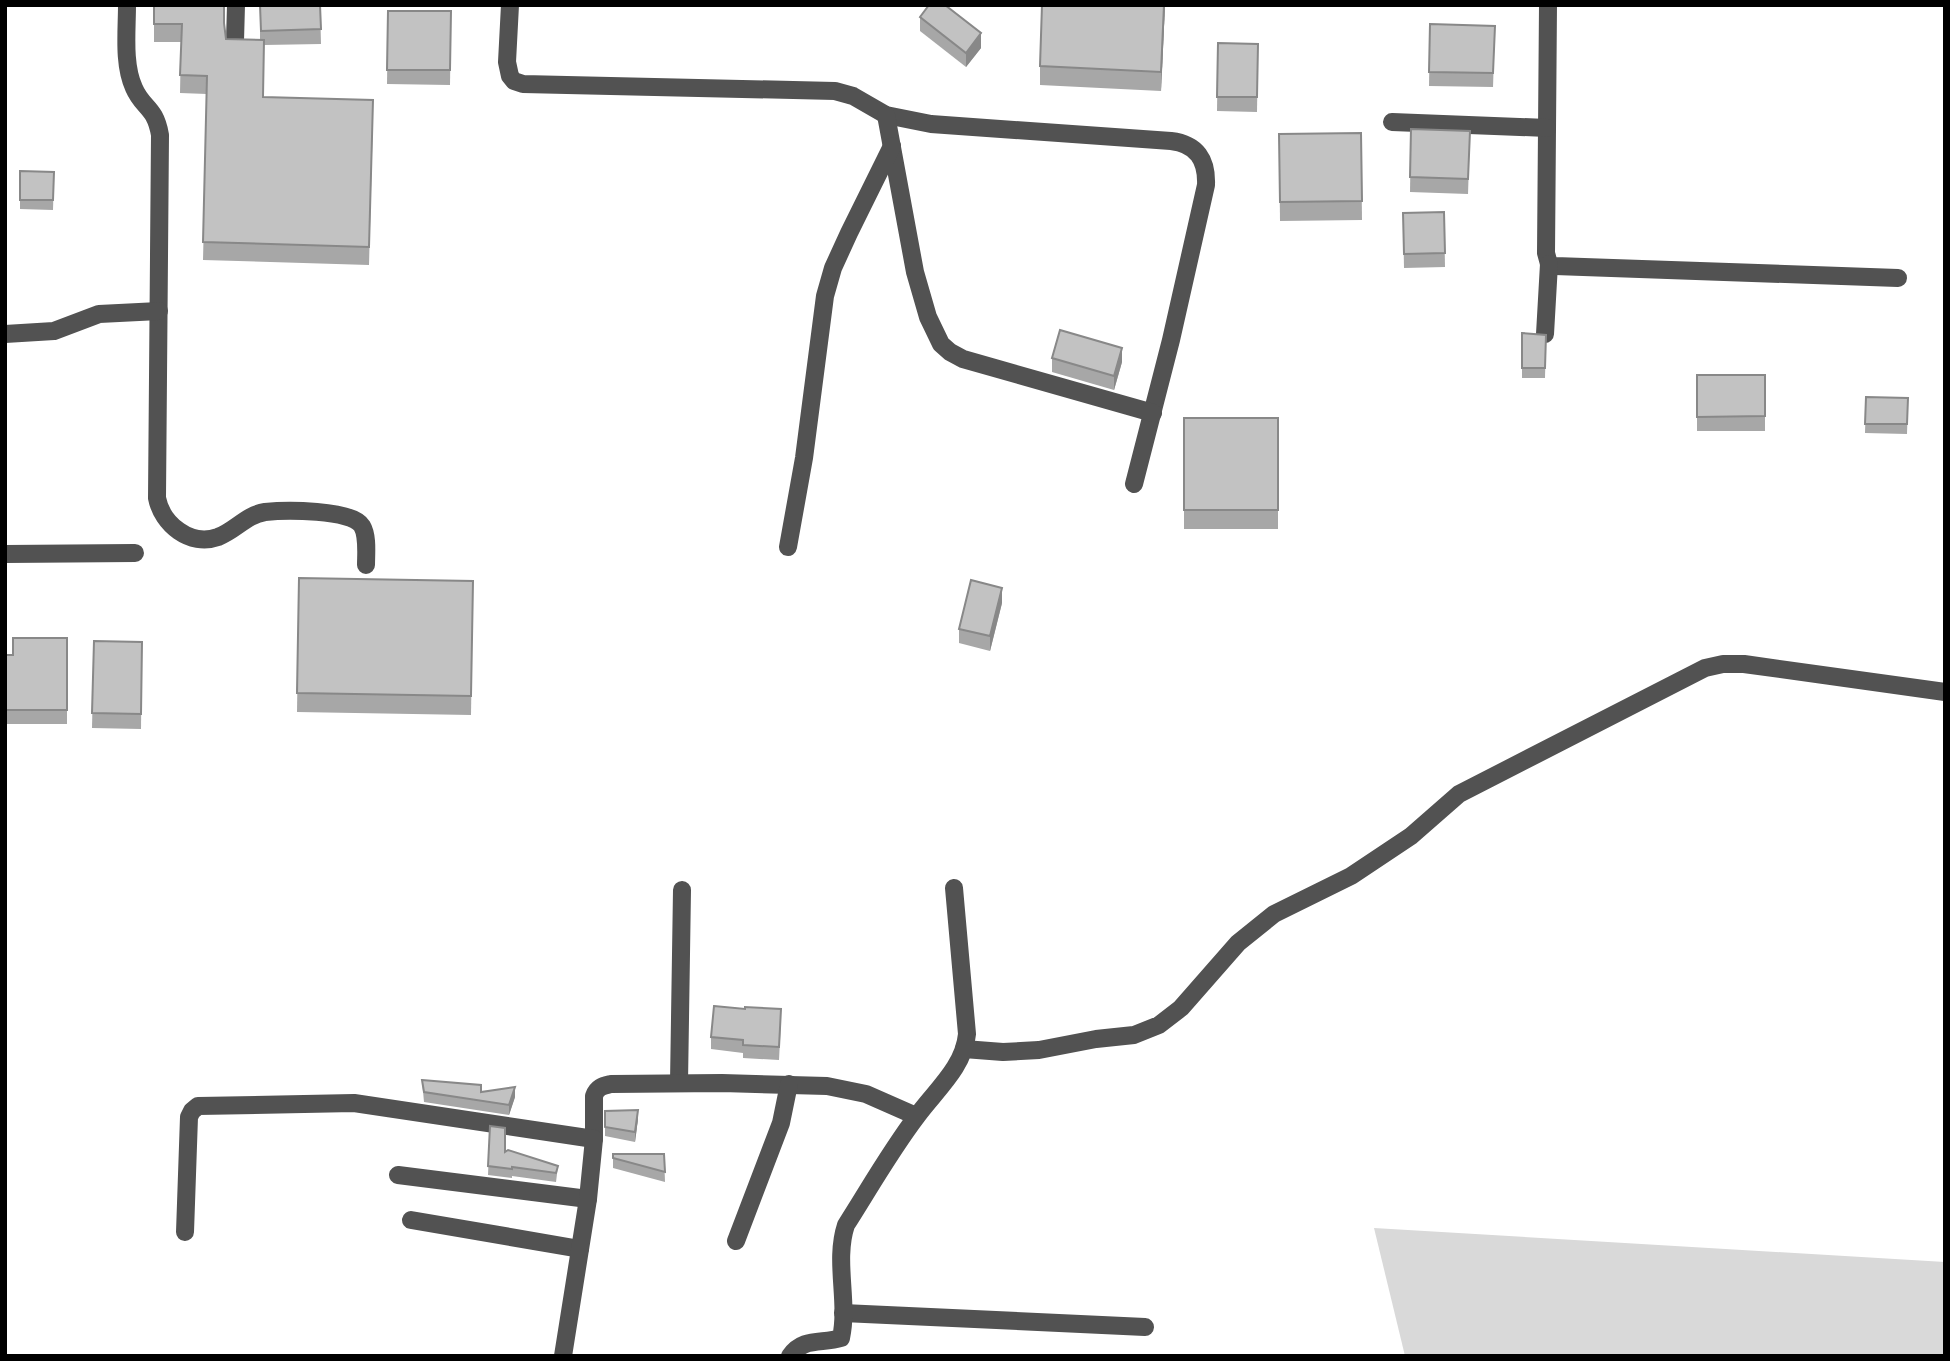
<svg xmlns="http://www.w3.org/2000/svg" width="1950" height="1361" font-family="Cabin,sans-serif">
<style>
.green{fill:#d9d9d9}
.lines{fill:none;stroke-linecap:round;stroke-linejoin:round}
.minor{stroke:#525252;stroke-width:18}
.wall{fill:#a7a7a7}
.shaded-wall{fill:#888}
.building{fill:#c2c2c2;stroke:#888;stroke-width:2}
</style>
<rect width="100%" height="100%" fill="#fff"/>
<!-- green -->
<polygon class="green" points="1374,1228 1945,1262 1945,1356 1405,1356"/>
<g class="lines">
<!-- minor -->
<g class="minor">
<path d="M 127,5 C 127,31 123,64 134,88 C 143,109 155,106 160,135 L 157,498 C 162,524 190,547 218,537 C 236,530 246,515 265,512 C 284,510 352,509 362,526 C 368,536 366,554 366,565"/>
<path d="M 510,5 L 507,62 L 510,76 L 514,81 L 523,84 L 835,91 L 853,96 L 886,115 L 931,124 L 1171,141 C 1197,144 1207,160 1206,185 L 1171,340 L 1134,484"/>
<polyline points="1548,5 1546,253 1549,264 1555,266 1898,278"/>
<polyline points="235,41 236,5"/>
<polyline points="886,115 915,272 928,317 941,344 950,352 963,359 1153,413"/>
<polyline points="1392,122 1547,128"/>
<polyline points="5,334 54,331 99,314 159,311"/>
<polyline points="1545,334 1549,264"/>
<polyline points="788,547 804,458 825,296 833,268 849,233 892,146"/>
<polyline points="5,554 135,553"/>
<polyline points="964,1049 1003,1052 1039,1050 1096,1039 1134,1035 1159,1025 1181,1008 1238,943 1274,914 1351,876 1411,836 1459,794 1705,668 1723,664 1744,664 1945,692"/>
<polyline points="679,1083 682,890"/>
<path d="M 594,1139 L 594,1096 C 597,1087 603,1086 611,1084 L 722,1083 L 827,1086 L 866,1094 L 916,1116"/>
<polyline points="398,1175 588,1199"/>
<polyline points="411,1220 580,1249"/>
<polyline points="185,1232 189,1117 192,1111 198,1106 354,1103 594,1139 588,1199 563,1356"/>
<polyline points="736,1241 781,1123 789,1084"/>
<polyline points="843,1313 1145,1327"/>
<path d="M 790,1356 C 803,1337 822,1344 841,1338 C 849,1301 834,1261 846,1225 C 869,1189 891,1150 917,1116 C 936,1090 964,1067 967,1034 L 954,888"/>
</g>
</g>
<!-- wall -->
<g class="wall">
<polygon points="154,5 225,5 224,26 226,39 260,40 260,5 320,5 321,44 264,45 263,97 373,118 369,265 203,260 207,94 180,93 181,42 154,42"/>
<polygon points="1165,5 1161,91 1040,85 1040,66"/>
<polygon points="388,11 451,11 450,85 387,84"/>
<polygon points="920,17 981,48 966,67 920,31"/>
<polygon points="1430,24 1495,26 1493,87 1429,86"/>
<polygon points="1218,43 1258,44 1257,112 1217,111"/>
<polygon points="1411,129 1470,131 1468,194 1410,192"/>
<polygon points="1361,133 1362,220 1280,221 1279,134"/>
<polygon points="20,171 54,172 53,210 20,209"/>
<polygon points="1444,212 1445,267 1404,268 1403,213"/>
<polygon points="1522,333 1546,335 1545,378 1522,378"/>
<polygon points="1052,358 1122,362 1114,390 1052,372"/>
<rect x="1697" y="375" width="68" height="56"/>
<polygon points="1866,397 1908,398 1907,434 1865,433"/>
<rect x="1184" y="418" width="94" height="111"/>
<polygon points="299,578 473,581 471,715 297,712"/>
<polygon points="1002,603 990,651 959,643 959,629"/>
<polygon points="67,638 67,724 5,724 5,655 13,655"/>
<polygon points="94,641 142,642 141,729 92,728"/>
<polygon points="745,1009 781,1021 779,1060 743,1058 743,1053 711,1049 711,1037"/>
<polygon points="422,1080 481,1092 515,1097 509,1115 424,1102"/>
<polygon points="605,1111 638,1119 635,1142 605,1136"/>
<polygon points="490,1126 505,1152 558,1166 556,1182 512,1176 512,1178 488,1175"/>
<polygon points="664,1154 665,1182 613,1168 613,1158"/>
</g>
<!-- shaded-wall -->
<g class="shaded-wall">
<polygon points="1164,5 1165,5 1161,91 1161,72"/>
<polygon points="981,33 981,48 966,67 966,53"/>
<polygon points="1122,348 1122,362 1114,390 1114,376"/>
<polygon points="1002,588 1002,603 990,651 990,636"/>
<polygon points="515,1087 515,1097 509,1115 509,1105"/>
<polygon points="638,1110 638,1119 635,1142 635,1132"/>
</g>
<!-- building -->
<g class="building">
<polygon points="154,5 224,5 224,23 226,39 264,40 263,97 373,100 369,247 203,242 207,76 180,75 182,24 154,24"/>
<polygon points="260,5 320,5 321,29 261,31"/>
<polygon points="929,5 945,5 981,33 966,53 920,17"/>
<polygon points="1042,5 1164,5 1161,72 1040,66"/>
<polygon points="388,11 451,11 450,70 387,70"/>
<polygon points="1430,24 1495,26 1493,73 1429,72"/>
<polygon points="1218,43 1258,44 1257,97 1217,97"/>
<polygon points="1411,129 1470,131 1468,179 1410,177"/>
<polygon points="1361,133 1362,201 1280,202 1279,134"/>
<polygon points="20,171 54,172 53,200 20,200"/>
<polygon points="1444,212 1445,253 1404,254 1403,213"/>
<polygon points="1060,330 1122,348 1114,376 1052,358"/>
<polygon points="1522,333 1546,335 1545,368 1522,368"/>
<polygon points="1697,375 1765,375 1765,416 1697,417"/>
<polygon points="1866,397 1908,398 1907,424 1865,424"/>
<rect x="1184" y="418" width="94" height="92"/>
<polygon points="299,578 473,581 471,696 297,693"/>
<polygon points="971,580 1002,588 990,636 959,629"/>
<polygon points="13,638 67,638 67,710 5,710 5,655 13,655"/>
<polygon points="94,641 142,642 141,714 92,713"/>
<polygon points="714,1006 745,1009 745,1007 781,1009 779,1047 743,1045 743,1040 711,1037"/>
<polygon points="422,1080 481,1085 481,1092 515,1087 509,1105 424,1092"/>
<polygon points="638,1110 635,1132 605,1127 605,1111"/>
<polygon points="490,1126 505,1128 505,1152 508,1150 558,1166 556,1173 512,1167 512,1169 488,1166"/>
<polygon points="613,1154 664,1154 665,1172 613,1158"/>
</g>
<!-- border -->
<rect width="1950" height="1361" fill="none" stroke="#000000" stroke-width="14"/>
</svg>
